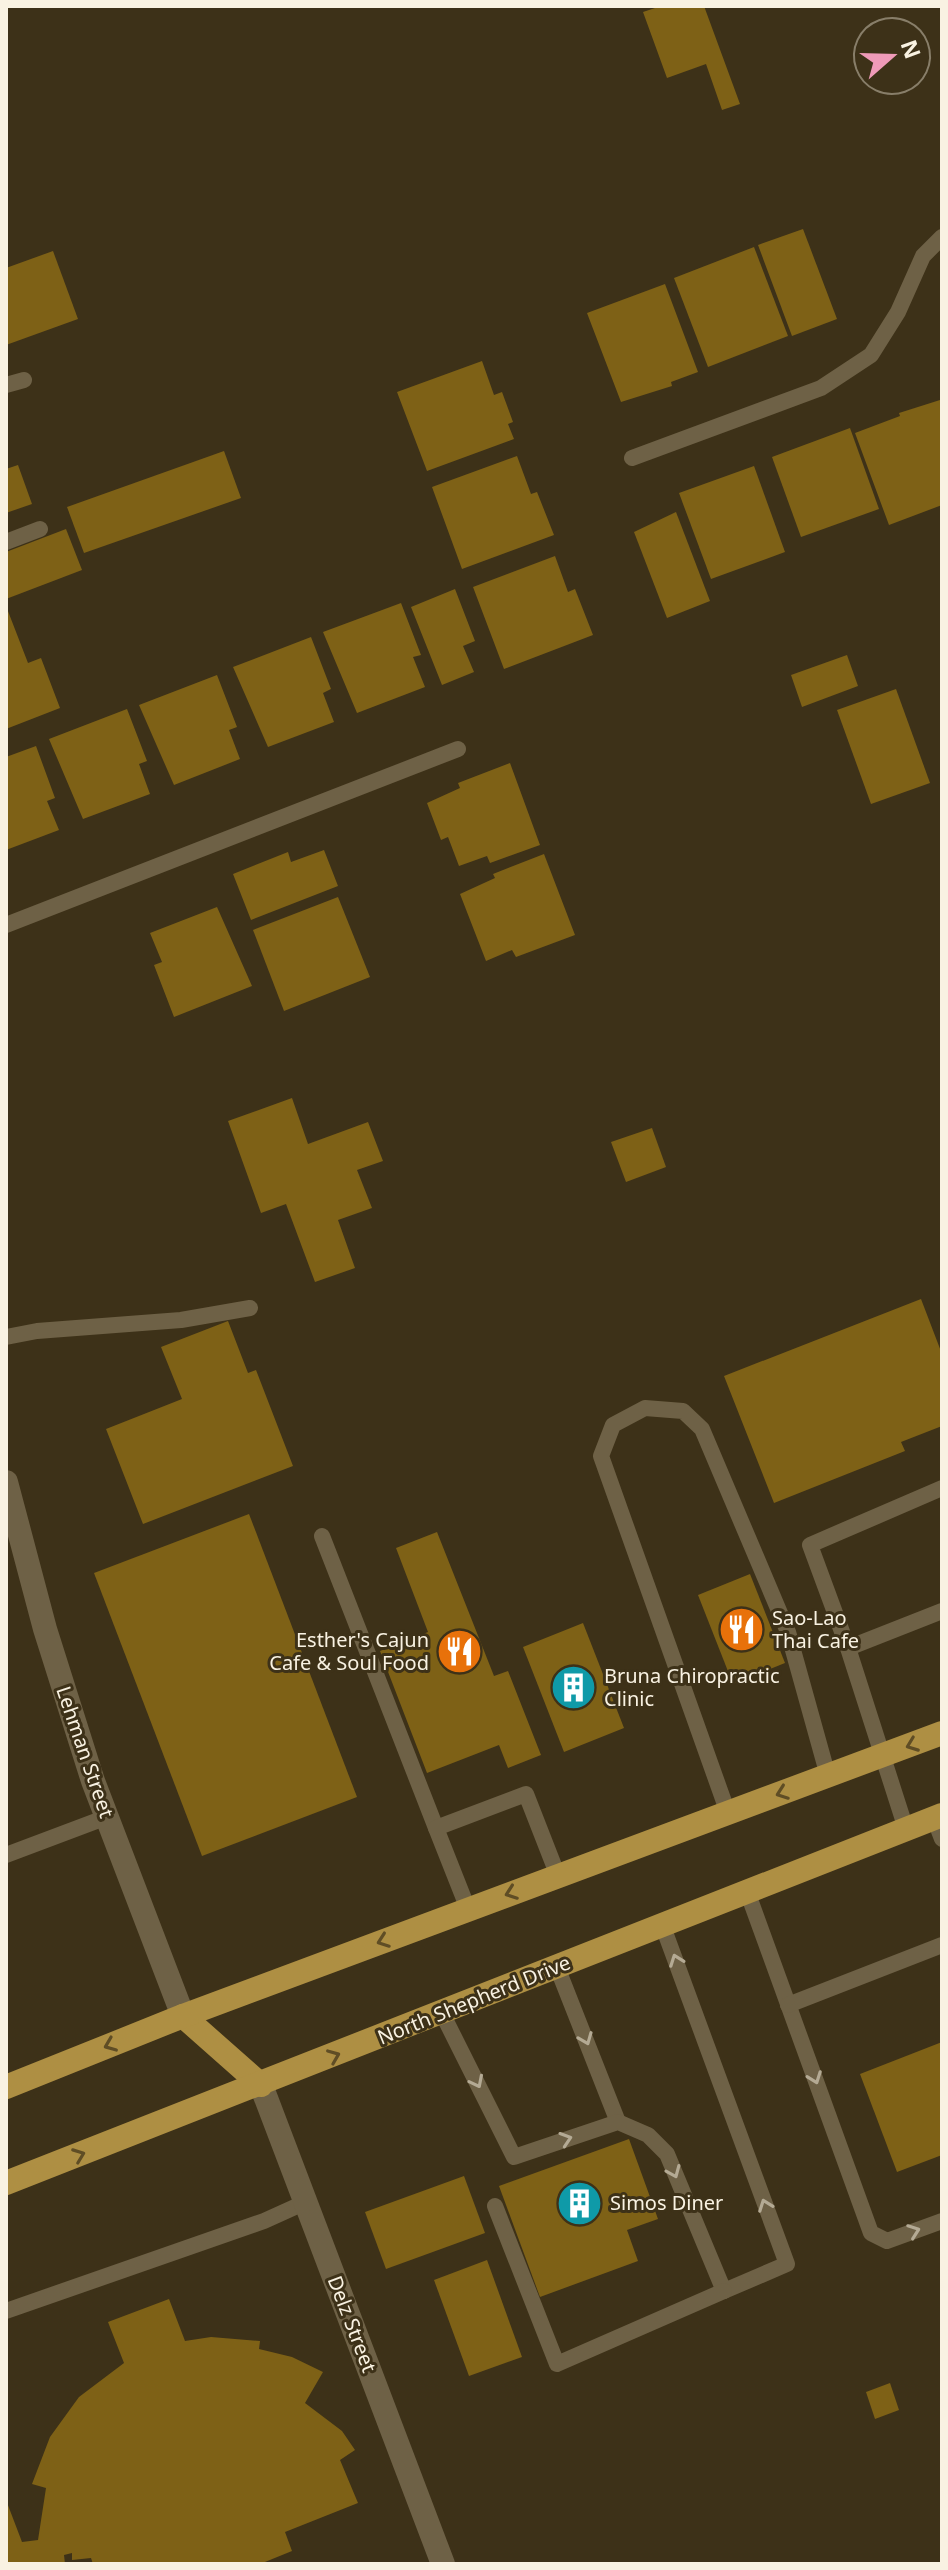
<svg xmlns="http://www.w3.org/2000/svg" width="948" height="2570" font-family="'Noto Sans',sans-serif">
<style>
.building{fill:#7e6116}
.lines{fill:none;stroke-linecap:round;stroke-linejoin:round}
.lane{stroke:#6e6146;stroke-width:16}
.street{stroke:#6e6146;stroke-width:24}
.primary{stroke:#ae8f43;stroke-width:24}
.oneway{stroke:#5f4d25}
.oneway2{stroke:#b4aa94}
.labels{text-anchor:middle;stroke-width:6;stroke-linejoin:round;paint-order:stroke}
.poi-label{font-size:20px;fill:#f9f2e2;stroke:#3d3118;text-anchor:start}
.street-label{font-size:20px;fill:#f9f2e2;stroke:#3d3118}
</style>
<rect width="100%" height="100%" fill="#3d3118"/>
<!-- building -->
<g class="building">
<polygon points="661,6 704,6 740,104 722,110 706,64 667,78 643,12"/>
<polygon points="803,229 837,319 792,336 758,245"/>
<polygon points="754,247 788,336 708,367 674,278"/>
<polygon points="53,251 78,319 6,345 6,268"/>
<polygon points="665,284 698,372 671,382 672,386 621,402 587,313"/>
<polygon points="482,361 494,395 502,392 513,422 508,424 514,439 427,471 397,392"/>
<polygon points="940,400 942,505 889,525 855,433 900,416 899,413"/>
<polygon points="850,428 879,509 801,537 772,457"/>
<polygon points="224,451 241,498 84,553 67,507"/>
<polygon points="517,456 531,494 537,492 554,535 462,569 432,487"/>
<polygon points="18,465 32,504 6,513 6,469"/>
<polygon points="754,466 785,552 711,579 679,493"/>
<polygon points="676,512 710,601 667,618 634,532"/>
<polygon points="66,529 82,570 6,599 6,552"/>
<polygon points="555,556 568,592 575,589 593,635 504,669 473,587"/>
<polygon points="455,589 475,641 463,646 474,672 442,685 411,607"/>
<polygon points="401,603 421,655 413,657 425,687 357,713 323,632"/>
<polygon points="6,606 28,663 41,658 60,708 6,729"/>
<polygon points="311,637 331,689 323,693 334,722 268,747 233,667"/>
<polygon points="847,655 858,686 802,707 791,675"/>
<polygon points="217,675 237,727 229,730 240,759 174,785 139,705"/>
<polygon points="896,689 930,783 871,804 837,710"/>
<polygon points="127,709 147,761 139,764 150,794 83,819 49,739"/>
<polygon points="36,746 55,798 47,801 59,830 6,850 6,757"/>
<polygon points="510,763 540,845 490,863 487,856 459,866 448,837 441,840 427,803 460,788 458,783"/>
<polygon points="324,850 338,886 251,920 233,874 288,852 291,862"/>
<polygon points="544,854 575,935 516,957 512,950 486,961 460,894 495,878 493,874"/>
<polygon points="338,897 370,977 284,1011 253,930"/>
<polygon points="217,907 252,986 174,1017 154,965 162,962 150,933"/>
<polygon points="292,1098 308,1144 368,1122 383,1161 357,1170 372,1208 338,1220 355,1268 315,1282 286,1204 261,1213 228,1121"/>
<polygon points="652,1128 666,1167 626,1182 611,1142"/>
<polygon points="921,1299 942,1354 942,1426 901,1442 905,1451 774,1503 724,1376"/>
<polygon points="228,1321 248,1373 256,1370 293,1466 143,1524 106,1429 182,1399 161,1347"/>
<polygon points="249,1514 357,1797 202,1856 94,1573"/>
<polygon points="437,1532 494,1676 508,1671 541,1755 508,1768 499,1745 427,1773 380,1651 428,1632 396,1548"/>
<polygon points="750,1574 785,1663 733,1684 698,1595"/>
<polygon points="583,1623 624,1728 564,1752 523,1647"/>
<polygon points="942,2042 942,2155 897,2172 860,2074"/>
<polygon points="629,2139 658,2219 627,2230 638,2261 540,2297 499,2186"/>
<polygon points="464,2176 485,2233 386,2269 365,2212"/>
<polygon points="487,2260 522,2357 469,2376 434,2280"/>
<polygon points="169,2299 185,2341 211,2337 260,2341 259,2349 292,2357 323,2372 305,2403 342,2431 355,2450 340,2460 358,2503 285,2532 292,2551 260,2564 93,2564 91,2558 72,2560 72,2553 64,2555 65,2564 6,2564 6,2500 22,2542 38,2540 46,2488 32,2484 50,2437 79,2397 124,2363 108,2322"/>
<polygon points="890,2383 899,2410 875,2419 866,2392"/>
</g>
<g class="lines">
<!-- lane -->
<g class="lane">
<polyline points="6,385 24,380"/>
<polyline points="632,458 821,388 871,355 898,312 923,256 942,237"/>
<polyline points="6,542 40,529"/>
<polyline points="6,925 458,749"/>
<polyline points="6,1337 37,1331 181,1320 250,1308"/>
<polyline points="942,1488 810,1545 848,1648 942,1611"/>
<polyline points="322,1536 436,1828"/>
<polyline points="848,1648 906,1829"/>
<polyline points="728,1813 601,1456 613,1425 645,1408 683,1411 702,1429 788,1632 828,1776"/>
<polyline points="934,1818 942,1839"/>
<polyline points="6,1855 107,1817"/>
<polyline points="747,1891 871,2233 887,2241 942,2221"/>
<polyline points="468,1909 436,1828 526,1794 558,1876"/>
<polyline points="557,1967 618,2122"/>
<polyline points="788,2005 942,1945"/>
<polyline points="442,2013 514,2157 618,2122 648,2135 667,2154 724,2291 787,2264 662,1924"/>
<polyline points="495,2206 557,2364 724,2291"/>
<polyline points="6,2311 264,2221 306,2202"/>
</g>
<!-- street -->
<g class="street">
<polyline points="6,1482 45,1629 93,1781 183,2016"/>
<polyline points="261,2085 443,2564"/>
</g>
<!-- primary -->
<g class="primary">
<polyline points="183,2016 261,2085"/>
<polyline points="6,2087 183,2016 942,1733"/>
<polyline points="6,2183 942,1815"/>
</g>
</g>
<!-- one-way arrows -->
<defs><path id="oneway-chevron" d="M-2-3.5L2.5 0L-2 3.5" fill="none" stroke-width="1.6" stroke-linecap="round" stroke-linejoin="round" transform="scale(2)"/></defs>
<g class="oneway">
<use href="#oneway-chevron" transform="translate(912 1745) rotate(159)"/>
<use href="#oneway-chevron" transform="translate(782 1793) rotate(160)"/>
<use href="#oneway-chevron" transform="translate(511 1893) rotate(160)"/>
<use href="#oneway-chevron" transform="translate(383 1941) rotate(160)"/>
<use href="#oneway-chevron" transform="translate(110 2045) rotate(158)"/>
<use href="#oneway-chevron" transform="translate(334 2056) rotate(-22)"/>
<use href="#oneway-chevron" transform="translate(79 2155) rotate(-21)"/>
</g>
<g class="oneway2">
<use href="#oneway-chevron" transform="translate(676 1960) rotate(-110)"/>
<use href="#oneway-chevron" transform="translate(586 2039) rotate(68)"/>
<use href="#oneway-chevron" transform="translate(815 2078) rotate(70)"/>
<use href="#oneway-chevron" transform="translate(477 2082) rotate(63)"/>
<use href="#oneway-chevron" transform="translate(566 2139) rotate(-18)"/>
<use href="#oneway-chevron" transform="translate(674 2172) rotate(67)"/>
<use href="#oneway-chevron" transform="translate(765 2205) rotate(-110)"/>
<use href="#oneway-chevron" transform="translate(914 2231) rotate(-20)"/>
</g>
<!-- icons -->
<defs>
<symbol id="restaurant-disc" viewBox="-11 -11 22 22"><circle r="9.5" fill="#e8710a" stroke="#3d3118"/><path d="M-5-6h1v4h1v-4h1v4h1v-4h1v5L-1.5 .5V6h-2V.5L-5-1ZM5-6V6H3V1.5H1.5Q1.5-4 5-6Z" fill="#fff"/></symbol>
<symbol id="building-disc" viewBox="-11 -11 22 22"><circle r="9.5" fill="#0f9aa8" stroke="#3d3118"/><path d="M-4-6H4V6H1V3H-1V6H-4ZM-2.5-4.3h1.7v1.8h-1.7ZM.8-4.3h1.7v1.8H.8ZM-2.5-1h1.7V.8h-1.7ZM.8-1h1.7V.8H.8Z" fill="#fff"/></symbol>
</defs>
<g fill-rule="evenodd">
<use href="#restaurant-disc" x="716" y="1604" width="51" height="51"/>
<use href="#restaurant-disc" x="434" y="1626" width="51" height="51"/>
<use href="#building-disc" x="548" y="1662" width="51" height="51"/>
<use href="#building-disc" x="554" y="2178" width="51" height="51"/>
</g>
<g class="labels">
<!-- poi labels -->
<g class="poi-label">
<text x="772" y="1625">Sao-Lao<tspan x="772" dy="23">Thai Cafe</tspan></text>
<text x="429" y="1647" text-anchor="end">Esther's Cajun<tspan x="429" dy="23">Cafe &amp; Soul Food</tspan></text>
<text x="604" y="1683">Bruna Chiropractic<tspan x="604" dy="23">Clinic</tspan></text>
<text x="610" y="2210">Simos Diner</text>
</g>
<!-- street labels -->
<g class="street-label">
<text transform="translate(85 1752) rotate(71)" y="7">Lehman Street</text>
<text transform="translate(474 2000) rotate(-22)" y="7">North Shepherd Drive</text>
<text transform="translate(352 2324) rotate(69)" y="7">Delz Street</text>
</g>
</g>
<!-- border -->
<rect width="948" height="2570" fill="none" stroke="#f9f2e2" stroke-width="16"/>
<!-- north arrow -->
<g transform="translate(892 56) rotate(70)"><circle r="38" fill="#3d3118" stroke="#887e69" stroke-width="2"/>
<path d="M0-6L14 30L0 20L-14 30Z" fill="#ef9ab8"/>
<text y="-12" font-size="22" font-weight="bold" text-anchor="middle" fill="#f9f2e2">N</text>
</g>
</svg>
